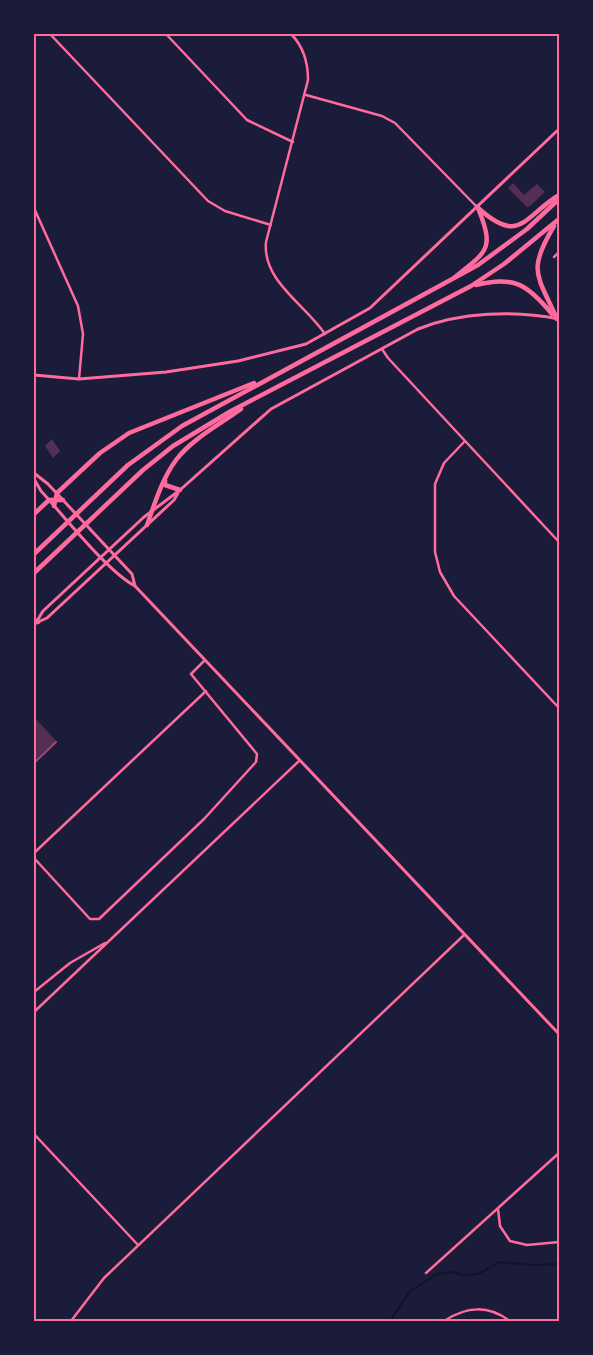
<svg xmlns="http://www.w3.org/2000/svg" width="593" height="1355" font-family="'Space Grotesk',sans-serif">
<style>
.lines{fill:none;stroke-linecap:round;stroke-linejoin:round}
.stream{stroke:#12122b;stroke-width:2}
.building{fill:#542f53}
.minor{stroke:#ff6b9d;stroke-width:2.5}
.tertiary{stroke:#ff6b9d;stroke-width:3}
.secondary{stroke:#ff6b9d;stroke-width:3}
.motorway{stroke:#ff6b9d;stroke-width:4.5}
.rail{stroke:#a44b75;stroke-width:2}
.neatline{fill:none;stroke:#ff6b9d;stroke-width:2}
</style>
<rect width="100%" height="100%" fill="#1b1b3a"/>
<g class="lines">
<!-- stream -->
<polyline class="stream" points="390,1321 409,1292 437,1274 454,1272 461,1275 478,1274 500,1262 533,1265 559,1264"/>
</g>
<!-- building -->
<g class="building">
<polygon points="513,183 524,195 537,184 545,192 530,206 527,207 508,188"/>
<polygon points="52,439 60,451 53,458 45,446"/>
<polygon points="34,717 56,741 34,761"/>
</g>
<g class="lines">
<!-- minor -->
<g class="minor">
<polyline points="50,34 208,201 225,211 271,225"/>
<polyline points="166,34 247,120 293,142"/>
<path d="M 291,34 C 304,47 308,62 308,80 L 266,242 C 262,281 306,305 325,334"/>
<polyline points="306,95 382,116 395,123 477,207"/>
<polyline points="34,208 78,306 83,334 79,379"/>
<polyline points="554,257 559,252"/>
<polyline points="382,349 388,358 559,542"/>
<polyline points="465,441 444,463 435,484 435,552 440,572 454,596 559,708"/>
<polyline points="34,853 206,691"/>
<polyline points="34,858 90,919 99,919 204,819 256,762 257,754 191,674 204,661"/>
<polyline points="34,992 70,963 105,943"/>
<polyline points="34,1012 299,761"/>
<polyline points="34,1134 138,1245"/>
<polyline points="498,1209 500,1226 510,1241 527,1245 559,1242"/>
<polyline points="426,1273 559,1153"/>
<polyline points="71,1321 104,1278 464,935"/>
<path d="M 444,1321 C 467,1306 488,1305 510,1321"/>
</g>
<!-- tertiary -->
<g class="tertiary">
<polyline points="34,375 79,379 166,372 238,361 306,344 370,308 559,129"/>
<polyline points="38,622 47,618 174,500 178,493"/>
<path d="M 34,626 L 43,611 L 144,517 L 180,490 L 271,409 L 418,329 C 460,312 515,310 559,319"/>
</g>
<!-- secondary -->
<g class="secondary">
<polyline points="34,473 48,484 117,558 132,574 135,586"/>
<path d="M 34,479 L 41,491 C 64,516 108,572 135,586 L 559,1034"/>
</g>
<!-- motorway -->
<g class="motorway">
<path d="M 477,207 C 520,246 523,217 559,195"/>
<path d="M 554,226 C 527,271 537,274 557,319"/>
<path d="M 455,277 C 487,251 495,250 478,208"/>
<path d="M 476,285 C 514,275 528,285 552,314"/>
<polyline points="165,480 165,485 180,490"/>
<polyline points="54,506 57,493 100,453 129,433 254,383"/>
<polyline points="34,514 49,500 63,500"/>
<path d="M 147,525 C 155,503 162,479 176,460 C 192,439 219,425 241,409"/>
<polyline points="34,554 128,465 182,426 478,265 527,229 559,199"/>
<polyline points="34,573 143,470 173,446 231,411 471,286 504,264 559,219"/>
<polyline points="34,620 38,622"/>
</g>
<!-- rail -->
<polyline class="rail" points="34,763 56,742"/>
</g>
<!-- border -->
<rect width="593" height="1355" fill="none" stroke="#1b1b3a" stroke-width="70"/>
<rect x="35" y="35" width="523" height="1285" class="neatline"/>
</svg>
